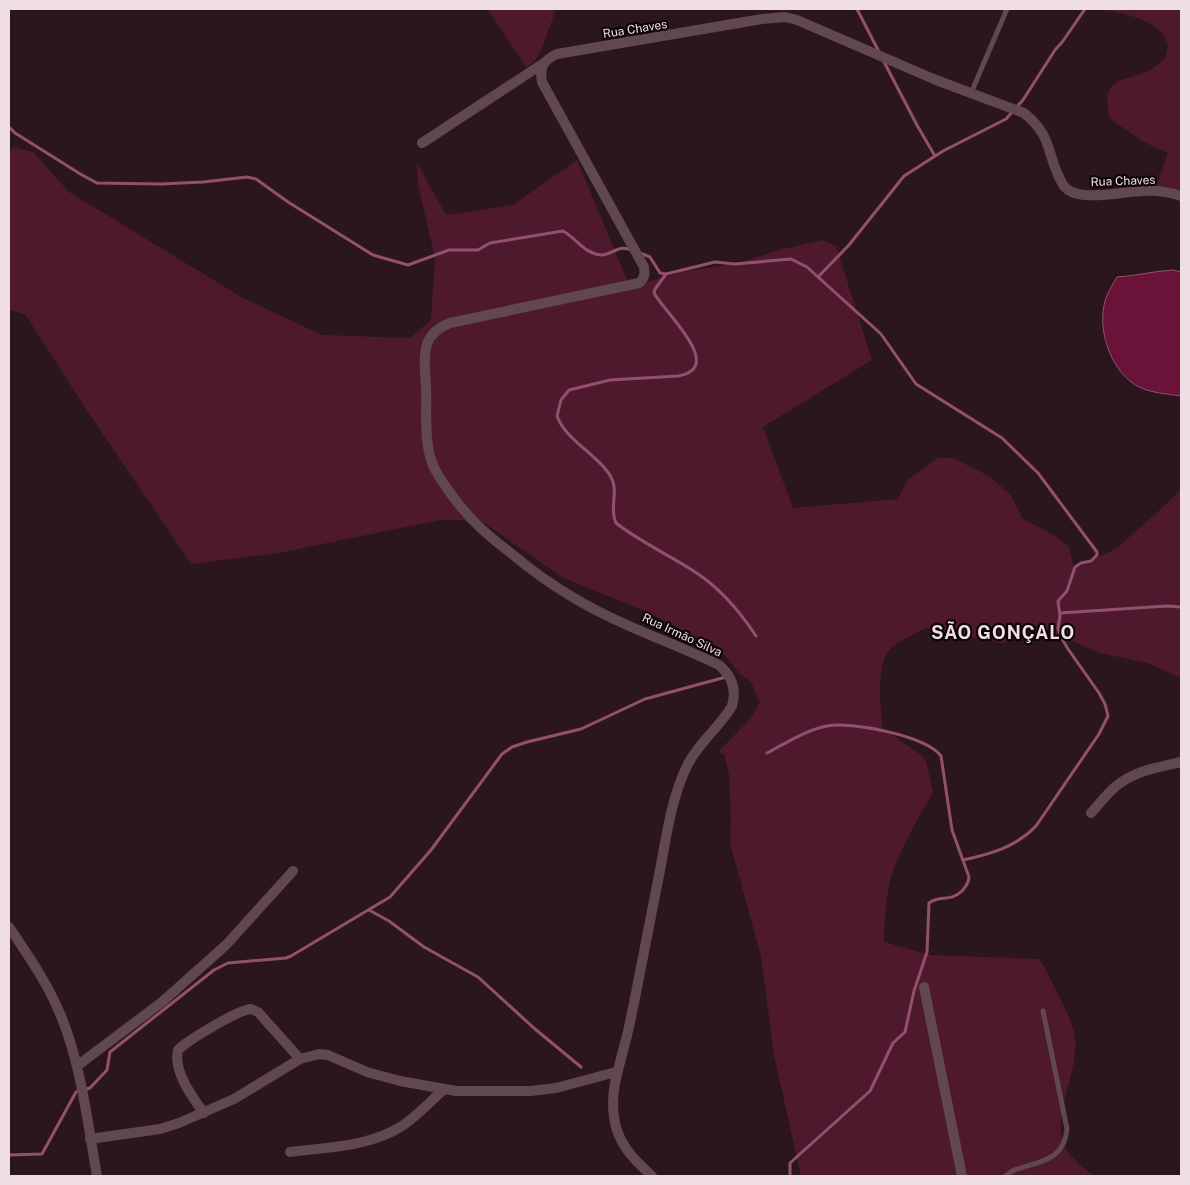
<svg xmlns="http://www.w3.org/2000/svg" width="1190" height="1185" font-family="'Public Sans',sans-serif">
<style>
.green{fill:#4f192d}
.water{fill:#6b1239;stroke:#93506c}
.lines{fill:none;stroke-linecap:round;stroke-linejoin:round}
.stream{stroke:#93506c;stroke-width:3}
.service{stroke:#61474e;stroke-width:5}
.minor{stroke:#61474e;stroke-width:10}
.labels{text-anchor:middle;stroke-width:4.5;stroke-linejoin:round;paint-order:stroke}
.street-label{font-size:12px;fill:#efdfe3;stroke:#0e0508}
.district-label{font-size:18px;font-weight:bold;letter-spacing:1px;fill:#efdfe3;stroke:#0e0508}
</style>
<rect width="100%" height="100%" fill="#2c161d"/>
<!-- green -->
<g class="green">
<path d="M 487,9 L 555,9 C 554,17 551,23 548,31 C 541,49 543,56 526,67 Z"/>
<path d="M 1097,9 L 1181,9 L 1181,196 L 1156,186 L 1168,153 L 1144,142 L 1109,118 C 1103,79 1115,83 1146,72 C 1153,69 1159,63 1165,59 L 1168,45 C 1166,40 1164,35 1160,31 C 1145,17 1117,11 1097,9 Z"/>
<path d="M 13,147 L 33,152 L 69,192 L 243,298 L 322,335 L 410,338 L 431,320 L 435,258 L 418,184 L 417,163 L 446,215 L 513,205 L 577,160 L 630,287 L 683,272 L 738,263 L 783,249 L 823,240 L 836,246 L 872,360 L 763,427 L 793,508 L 898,499 L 907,480 L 938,458 L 953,458 L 989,476 L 1011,495 L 1022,518 L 1053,535 L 1069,547 L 1074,569 L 1117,548 L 1163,507 L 1181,489 L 1181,678 L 1148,663 L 1100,653 L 1037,625 L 1003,643 L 925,628 C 915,634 900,640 891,648 C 875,663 881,706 882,727 L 922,756 L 926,762 L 933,792 C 919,817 904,842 894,868 C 887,885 884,923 884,942 L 930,955 L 1039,959 L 1044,966 C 1052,983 1073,1020 1075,1037 C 1079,1071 1052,1116 1064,1146 C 1068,1155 1086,1170 1094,1176 L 801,1176 L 774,1055 L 761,956 L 730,843 L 731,818 L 729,774 L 724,754 L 718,752 L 751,718 L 760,702 L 751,682 L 739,673 L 723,653 L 652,614 L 562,577 L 480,520 L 441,520 L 278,553 L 191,564 L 84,406 L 25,314 L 9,310 L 9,153 Z"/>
</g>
<!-- water -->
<path class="water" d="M 1173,270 L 1181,272 L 1181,396 C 1167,394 1152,393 1139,387 C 1113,374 1098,334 1104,306 C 1105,296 1112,286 1117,277 C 1136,276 1154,271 1173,270 Z"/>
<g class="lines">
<!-- stream -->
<g class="stream">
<polyline points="857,9 879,52"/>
<polyline points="883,60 918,127 935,156"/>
<path d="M 9,127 L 15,133 L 82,175 L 97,183 L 161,184 L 203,182 L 247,177 L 256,179 L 288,202 L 373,255 L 408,265 L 449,250 L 478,250 L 490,243 L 563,231 C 576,238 585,254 601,255 C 614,255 616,244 632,250"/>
<path d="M 640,253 L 650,257 L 660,273 L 666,274 L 715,262 L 735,264 L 791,259 L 807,267 L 881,334 L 916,384 L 1002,438 L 1038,473 L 1097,552 L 1097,555 L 1091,561 L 1081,563 L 1075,567 L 1067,591 L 1058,601 L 1060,616 L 1058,628 L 1061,637 L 1068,649 L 1099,693 L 1105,704 L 1108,716 L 1099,734 L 1036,826 C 1016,847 991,854 963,860"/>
<path d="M 666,274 L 655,289 L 654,293 C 664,312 727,368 678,376 L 610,380 L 569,390 L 561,400 L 557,416 C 566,441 599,455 611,477 C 619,491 609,509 616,523 C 639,541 667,554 692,570 C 718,586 739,610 756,636"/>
<polyline points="818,277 849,245 904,176 943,151 1006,119 1023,100 1055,50 1063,41 1085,9"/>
<polyline points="1060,613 1167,606 1181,607"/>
<path d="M 767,753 C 786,743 806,730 827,726 C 850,721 927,736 941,756 L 952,830 L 969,877 C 968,884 966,886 962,891 C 949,903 941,894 929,903 L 927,952 L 914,991 L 905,1032 L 893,1043 L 870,1091 L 790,1163 L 790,1176"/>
<polyline points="369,910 389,921 424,947 478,977 535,1029 581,1067"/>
<polyline points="9,1155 42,1154 76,1092 90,1088 107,1070 110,1052 214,970 228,963 286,958 291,956 390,897 431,850 502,754 512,747 527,742 581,729 645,699 726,677"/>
</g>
<!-- service -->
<g class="service">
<polyline points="971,93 1007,9"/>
<path d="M 1006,1176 L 1012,1171 C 1038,1161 1064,1162 1067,1129 L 1043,1011"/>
</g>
<!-- minor -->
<g class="minor">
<polyline points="422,143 544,63"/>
<path d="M 1091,813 C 1099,804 1106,795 1115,787 C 1133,771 1159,767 1181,762"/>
<path d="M 9,927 C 28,955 48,984 61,1016 C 81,1064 88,1125 97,1176"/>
<polyline points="924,987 962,1176"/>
<polyline points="77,1066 162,1002 226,945 293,871"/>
<path d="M 204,1113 C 192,1097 173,1071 178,1050 C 188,1040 238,1010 251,1009 L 258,1012 L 300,1059"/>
<polyline points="90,1139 160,1129 179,1123 234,1099 300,1059 319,1054 328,1055 367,1072 400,1081 456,1091 531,1091 556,1088 616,1072"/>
<path d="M 290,1152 C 327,1147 369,1147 402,1126 C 417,1116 430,1102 443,1090"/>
<path d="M 652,1176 C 634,1160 617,1143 614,1117 C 610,1091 619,1068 625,1043 C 629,1030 631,1016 634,1003 C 643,957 652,911 661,865 C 667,832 672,797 687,766 C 698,743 719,728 732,706 C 737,689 732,676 719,665 C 671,642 619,625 574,598 C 552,585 531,570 512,554 C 491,538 473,523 457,502 C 447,488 434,473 430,456 C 424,435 427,409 426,388 C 425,360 418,335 450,323 L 639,283 C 645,278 645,274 644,267 L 542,82 C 539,67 544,60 557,54 L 762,19 L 785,17 L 797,20 L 936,80 L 1024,113 C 1054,137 1046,155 1062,183 C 1073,205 1123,191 1143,191 C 1156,190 1169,192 1181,196"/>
</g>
</g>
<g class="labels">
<!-- street labels -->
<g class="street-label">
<text transform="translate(635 29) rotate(-9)" y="4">Rua Chaves</text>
<text transform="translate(1123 181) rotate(-2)" y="4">Rua Chaves</text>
<text transform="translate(682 635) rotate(25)" y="4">Rua Irmão Silva</text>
</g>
<!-- district labels -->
<g class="district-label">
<text x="1003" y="639">SÃO GONÇALO</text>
</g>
</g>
<!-- border -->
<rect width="1190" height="1185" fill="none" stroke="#efdfe3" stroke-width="20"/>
</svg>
